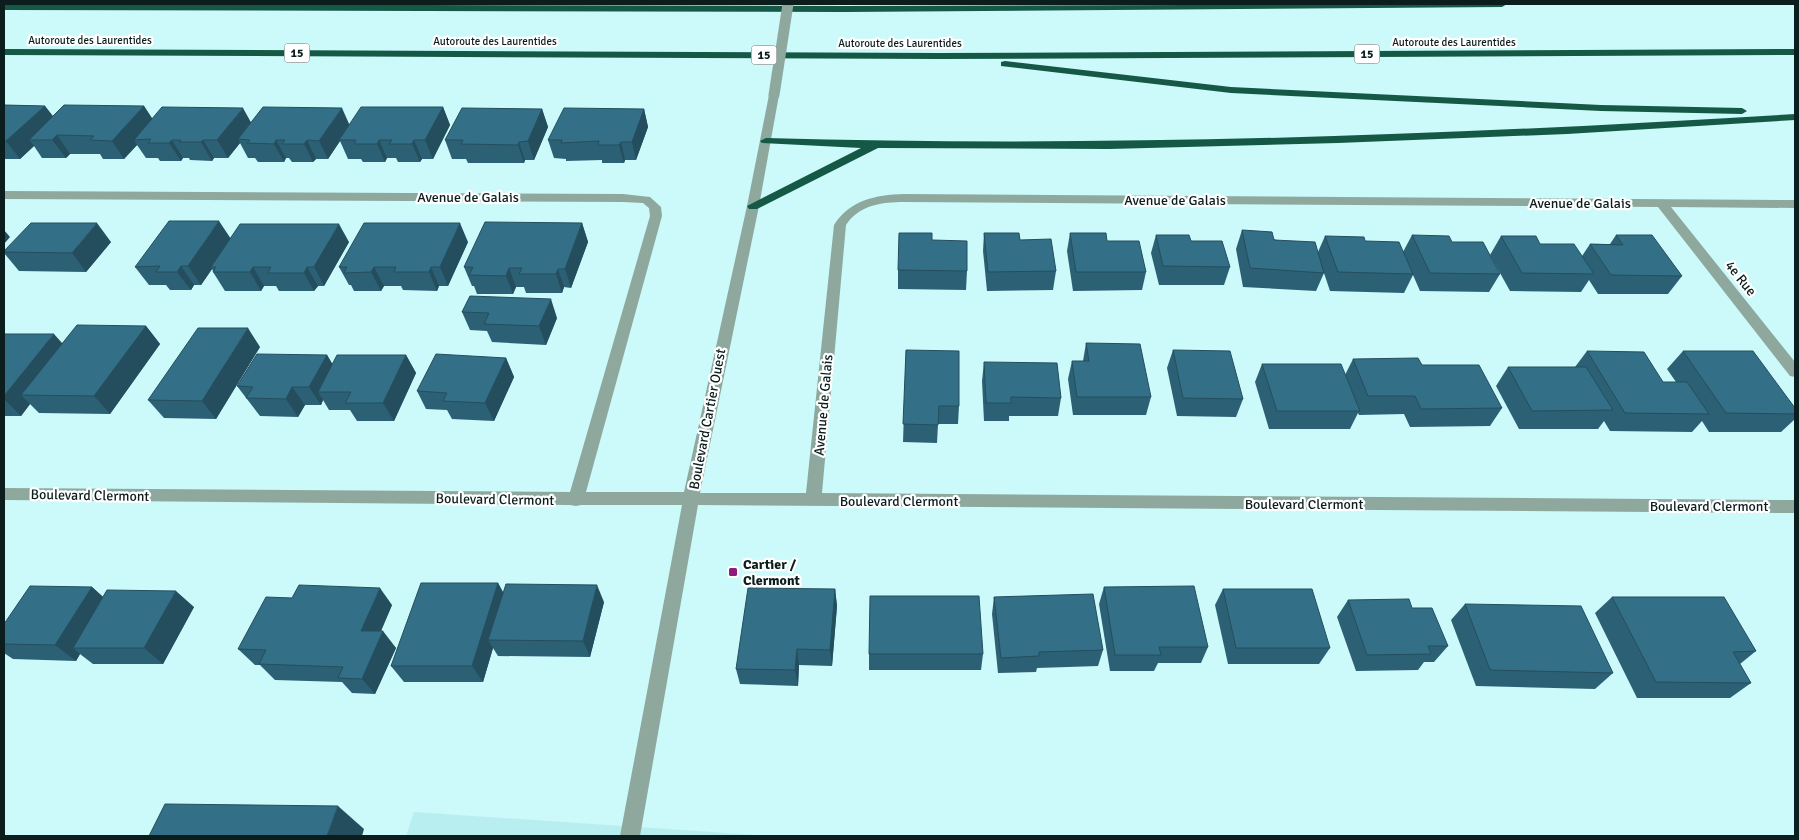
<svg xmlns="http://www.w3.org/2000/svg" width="1799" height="840" font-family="Signika,sans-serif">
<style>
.built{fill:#b8eeef}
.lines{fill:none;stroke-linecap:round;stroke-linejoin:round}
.minor{fill:#8ea89e;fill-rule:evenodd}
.highway{fill:#155845;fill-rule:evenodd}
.minor-bridge{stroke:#8ea89e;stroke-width:11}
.wall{fill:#2c6074}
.shaded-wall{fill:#244e5e}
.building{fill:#337087;stroke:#244e5e}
.poi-dot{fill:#8f1b7c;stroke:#fff;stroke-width:2}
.labels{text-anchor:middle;stroke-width:4.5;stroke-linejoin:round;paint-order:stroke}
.far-street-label{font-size:11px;fill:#0c1d1d;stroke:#fff}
.shield{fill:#fff;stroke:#556161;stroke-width:1}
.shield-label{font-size:12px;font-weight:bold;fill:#0c1d1d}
.street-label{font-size:14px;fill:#0c1d1d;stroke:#fff}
.poi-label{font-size:14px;font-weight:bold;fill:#0c1d1d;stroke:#fff;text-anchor:start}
</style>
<rect width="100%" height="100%" fill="#ccf9f9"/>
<!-- built -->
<polygon class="built" points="414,812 772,836 406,836"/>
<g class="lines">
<!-- minor -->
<path class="minor" d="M 774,92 L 779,95 L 759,206 L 700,493 L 806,493 L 834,225 C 850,200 875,195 904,194 L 1795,200 L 1795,208 L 1671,207 L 1795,362 L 1795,377 L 1790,376 L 1658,207 L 904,202 C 882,202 859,205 846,225 L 822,493 L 1795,500 L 1795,513 L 698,505 L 640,836 L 620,836 L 682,505 L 581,505 L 576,506 L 570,505 L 4,500 L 4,488 L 570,492 L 650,216 L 649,208 L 643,203 L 623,202 L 4,199 L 4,191 L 623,194 L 650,197 L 661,207 L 662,216 L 586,492 L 684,492 L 747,206 L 769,95 Z"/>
<!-- highway -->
<g class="highway">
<polygon points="4,4 844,6 1507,4 1502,7 844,12 4,10"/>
<polygon points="4,49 939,53 1795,49 1795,55 939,59 4,55"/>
<polygon points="1005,61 1231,87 1601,105 1742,108 1747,111 1742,114 1601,111 1231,93 1001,66 1001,62"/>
<path d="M 1795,114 L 1795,120 L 1567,134 L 1338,143 L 1109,149 L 878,148 L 757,209 L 749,209 L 747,206 L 861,148 L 762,143 L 760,141 L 766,138 C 1109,148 1452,135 1795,114 Z"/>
</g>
<!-- minor-bridge -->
<polyline class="minor-bridge" points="774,95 788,4"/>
</g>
<!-- wall -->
<g class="wall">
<polygon points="4,105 45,106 53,116 144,106 152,119 251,123 350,125 443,107 450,125 433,159 422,159 420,162 398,162 396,158 387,158 385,162 363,162 361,159 348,159 340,141 328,159 316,159 313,162 292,162 289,158 286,158 284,162 258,162 255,158 248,158 240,143 228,158 214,158 212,161 190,160 189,158 183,158 181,161 160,161 158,158 146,158 137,145 124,159 103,159 100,154 70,154 66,158 42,158 34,146 20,159 4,159"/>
<polygon points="542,109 548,127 534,160 525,160 524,163 468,163 466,159 452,159 445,140"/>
<polygon points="644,109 648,127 636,160 625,160 624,163 602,163 602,160 566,161 566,159 554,158 548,140"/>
<polygon points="582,223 588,242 571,288 564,287 562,293 526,293 524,287 516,287 513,294 477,294 474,286 472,286 464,267"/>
<polygon points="1242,230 1318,252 1325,236 1365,241 1403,252 1412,235 1452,242 1500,274 1489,292 1420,291 1413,275 1404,293 1330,291 1324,273 1316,291 1243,287 1236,249"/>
<polygon points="984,233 1020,240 1056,271 1053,290 987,291 983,251"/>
<polygon points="1070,233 1107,241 1146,272 1142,290 1073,291 1067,251"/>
<polygon points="1156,235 1191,241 1230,267 1224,285 1159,285 1151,253"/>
<polygon points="1616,235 1682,276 1668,294 1598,294 1589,280 1581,292 1510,291 1490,255 1501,236 1540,244 1582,256 1590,244 1610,244"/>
<polygon points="230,238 349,242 324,286 318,286 314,291 279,291 276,286 264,286 261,291 225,291 213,272 213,271 212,269 201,285 194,285 191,290 170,290 166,285 149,285 135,267"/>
<polygon points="932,240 967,271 966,290 898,289 898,270"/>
<polygon points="111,242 86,272 19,271 4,253 4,251"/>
<polygon points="468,242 448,286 439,286 437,291 403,290 401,286 384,286 381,291 354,291 351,285 349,285 339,267"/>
<polygon points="470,296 557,318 546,345 492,342 487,331 470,330 462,312"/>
<polygon points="146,326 160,344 110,414 39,413 30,404 21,416 4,416 4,334 62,343"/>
<polygon points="1086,343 1151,397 1146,415 1073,415 1068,379 1072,361 1083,361"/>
<polygon points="260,347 216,419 164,418 148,400"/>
<polygon points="906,350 959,406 958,424 938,424 937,443 903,442"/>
<polygon points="1173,350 1243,399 1236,417 1177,416 1167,368"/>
<polygon points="1587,351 1663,382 1676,382 1667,369 1683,351 1795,408 1795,419 1781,432 1709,432 1702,421 1692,432 1610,431 1604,421 1598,429 1519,429 1496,386 1508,367 1575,367"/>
<polygon points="327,355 332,364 406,355 416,373 394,421 357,421 350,410 329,410 323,400 321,405 305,405 298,417 260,416 237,386"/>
<polygon points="506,358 514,377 494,421 452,419 447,410 426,409 417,391"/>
<polygon points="1353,359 1422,365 1502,408 1490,426 1410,427 1404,414 1359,415 1358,413 1350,429 1269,429 1255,382 1262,364 1345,375"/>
<polygon points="984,362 1061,398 1058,416 1009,416 1009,421 984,421 982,381"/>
<polygon points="498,583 503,592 604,602 590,657 498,656 493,648 483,682 404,682 391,666"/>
<polygon points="92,587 103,597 194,607 163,664 93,664 80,654 76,661 13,659 4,653 4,624"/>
<polygon points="1104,587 1208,647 1201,663 1158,663 1154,671 1110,671 1099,604"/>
<polygon points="835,589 837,606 832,666 799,665 798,686 740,684 736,669"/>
<polygon points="1223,589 1330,648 1319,664 1228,664 1215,605"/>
<polygon points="994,597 1103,650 1098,666 1037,668 1036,672 998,673 992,614"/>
<polygon points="1612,597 1756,651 1740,664 1751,683 1730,698 1637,698 1595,613"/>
<polygon points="1348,600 1412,608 1448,646 1434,662 1424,662 1418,670 1356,671 1337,617"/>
<polygon points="1465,604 1613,673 1595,689 1476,686 1451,620"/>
<polygon points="392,605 381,631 396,648 375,694 352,693 342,682 275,680 260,665 255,665 238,649"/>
<polygon points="869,654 983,654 981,670 869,670"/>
</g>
<!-- shaded-wall -->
<g class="shaded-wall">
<polygon points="45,106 58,124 29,140 34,146 20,159 6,141"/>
<polygon points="144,106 156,124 134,140 137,145 124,159 112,141"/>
<polygon points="443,107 450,125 433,159 425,140"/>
<polygon points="243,108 253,126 238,139 240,143 228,158 217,140"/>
<polygon points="342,108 350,126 339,140 340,141 328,159 319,141"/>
<polygon points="542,109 548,127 534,160 528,141"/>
<polygon points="644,109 648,127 636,160 632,142"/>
<polygon points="57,135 70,154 66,158 52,140"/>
<polygon points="172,140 183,158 181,161 169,143"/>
<polygon points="203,140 214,158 212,161 201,142"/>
<polygon points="276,140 286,158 284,162 274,144"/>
<polygon points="307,140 316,159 313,162 304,144"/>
<polygon points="379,140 387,158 385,162 377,144"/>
<polygon points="414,140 422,159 420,162 412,144"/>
<polygon points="519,142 525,160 524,163 518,145"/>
<polygon points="621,142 625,160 624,163 619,145"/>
<polygon points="219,221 231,239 211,267 212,269 201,285 188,266"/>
<polygon points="97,223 111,242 86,272 72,253"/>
<polygon points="460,223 468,242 448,286 440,267"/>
<polygon points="582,223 588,242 571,288 565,269"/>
<polygon points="339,224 349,242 324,286 314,267"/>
<polygon points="4,230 10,237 4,244"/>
<polygon points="181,266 194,285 191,290 177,272"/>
<polygon points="253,267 264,286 261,291 250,272"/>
<polygon points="307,267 318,286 314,291 304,273"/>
<polygon points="374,267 384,286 381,291 371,272"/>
<polygon points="431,267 439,286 437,291 429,272"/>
<polygon points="509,268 516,287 513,294 506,276"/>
<polygon points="558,269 564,287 562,293 556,274"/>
<polygon points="551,299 557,318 546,345 539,326"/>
<polygon points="146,326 160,344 110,414 94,396"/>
<polygon points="248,328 260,347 216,419 202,401"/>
<polygon points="54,334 70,352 21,395 30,404 21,416 4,399 4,396"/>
<polygon points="327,355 338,373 318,392 323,400 321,405 309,387"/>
<polygon points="406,355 416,373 394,421 383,403"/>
<polygon points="506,358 514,377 494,421 485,403"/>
<polygon points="292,387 305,405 298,417 286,399"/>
<polygon points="498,583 507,600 488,640 493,648 483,682 472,666"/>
<polygon points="597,585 604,602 590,657 583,641"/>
<polygon points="92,587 111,604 73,648 80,654 76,661 55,645"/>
<polygon points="380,588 392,605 374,647 361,631"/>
<polygon points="835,589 837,606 832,666 830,650"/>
<polygon points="176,591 194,607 163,664 144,648"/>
<polygon points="383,631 396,648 375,694 362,679"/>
<polygon points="797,649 799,665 798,686 795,670"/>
<polygon points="338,806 364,829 362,836 327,836"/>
</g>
<!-- building -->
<g class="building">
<polygon points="4,105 45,106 6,141 4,141"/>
<polygon points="64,105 144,106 112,141 90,140 94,136 57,135 52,140 29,140"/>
<polygon points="162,107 243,108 217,140 203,140 201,142 179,142 181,140 172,140 169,143 148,143 151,139 134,140"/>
<polygon points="263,107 342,108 319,141 307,140 304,144 282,144 285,140 276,140 274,144 247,143 250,140 238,139"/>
<polygon points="361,107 443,107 425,140 414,140 412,144 389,144 392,140 379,140 377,144 354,144 356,140 339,140"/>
<polygon points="462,108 542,109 528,141 519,142 518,145 461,144 463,140 445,140"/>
<polygon points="564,108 644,109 632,142 621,142 619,145 598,145 599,141 561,143 562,140 548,140"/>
<polygon points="169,221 219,221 188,266 181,266 177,272 156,272 160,266 135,267"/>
<polygon points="485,222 582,223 565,269 558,269 556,274 519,274 522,268 509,268 506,276 469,275 473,267 464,267"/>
<polygon points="31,223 97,223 72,253 4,252 4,251"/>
<polygon points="364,223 460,223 440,267 431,267 429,272 394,272 396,267 374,267 371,272 344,273 347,267 339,267"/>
<polygon points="240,224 339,224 314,267 307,267 304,273 268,273 271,267 253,267 250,272 213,272 216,267 211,267"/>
<polygon points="1242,230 1272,232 1274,240 1315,242 1324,273 1250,268"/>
<polygon points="899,233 932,233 932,240 967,241 967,271 898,270"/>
<polygon points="984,233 1019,233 1020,240 1051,239 1056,271 988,272"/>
<polygon points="1070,233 1106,233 1107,241 1139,241 1146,272 1076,272"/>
<polygon points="1156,235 1189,235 1191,241 1222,241 1230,267 1163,266"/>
<polygon points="1412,235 1449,236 1452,242 1483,242 1500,274 1430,273"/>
<polygon points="1616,235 1652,235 1682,276 1611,275 1590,244 1623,245"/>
<polygon points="1325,236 1364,237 1365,241 1399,242 1413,274 1338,272"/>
<polygon points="1501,236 1536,236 1540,244 1574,244 1594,274 1522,273"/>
<polygon points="470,296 551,299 539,326 484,324 489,313 462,312"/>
<polygon points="77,325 146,326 94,396 21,395"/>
<polygon points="198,328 248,328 202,401 148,400"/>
<polygon points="4,334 54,334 4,396"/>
<polygon points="1086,343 1140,344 1151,397 1077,397 1072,361 1089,361"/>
<polygon points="906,350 959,351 959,406 939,406 938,425 903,424"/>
<polygon points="1173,350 1230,351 1243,399 1183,398"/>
<polygon points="1587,351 1644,352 1663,382 1687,382 1709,414 1625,413"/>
<polygon points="1683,351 1753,351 1795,408 1795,414 1726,413"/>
<polygon points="257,354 327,355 309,387 292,387 286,399 246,398 253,387 237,386"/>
<polygon points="436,354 506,358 485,403 443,401 447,393 417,391"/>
<polygon points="337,355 406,355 383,403 345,403 351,392 318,392"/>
<polygon points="1418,358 1422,365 1479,365 1502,408 1421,409 1415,396 1368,396 1353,359"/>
<polygon points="984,362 1057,363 1061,398 1011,397 1011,403 986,403"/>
<polygon points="1262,364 1341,364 1360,411 1277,411"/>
<polygon points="1508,367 1586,367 1613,410 1532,411"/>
<polygon points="421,583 498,583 472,666 391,666"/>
<polygon points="506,584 597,585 583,641 488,640"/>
<polygon points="299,585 380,588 361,631 383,631 362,679 338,678 343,667 259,664 266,650 238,649 266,597 292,598"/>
<polygon points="30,586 92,587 55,645 4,644 4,624"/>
<polygon points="1194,586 1208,647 1159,647 1161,655 1115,655 1104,587"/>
<polygon points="748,588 835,589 830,650 797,649 795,670 736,669"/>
<polygon points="1223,589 1312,589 1330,648 1236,648"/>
<polygon points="107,590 176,591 144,648 73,648"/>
<polygon points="1093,594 1103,650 1039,652 1039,656 1001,658 994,597"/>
<polygon points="870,596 979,596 983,654 869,654"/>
<polygon points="1612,597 1724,597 1756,651 1733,652 1751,683 1656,682"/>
<polygon points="1409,599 1412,608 1432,608 1448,646 1428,646 1431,654 1367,655 1348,600"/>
<polygon points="1465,604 1581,606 1613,673 1490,670"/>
<polygon points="165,804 338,806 327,836 149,836"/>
</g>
<!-- markers -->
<rect class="poi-dot" x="728" y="567" width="10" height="10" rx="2.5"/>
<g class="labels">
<!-- far-street labels -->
<g class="far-street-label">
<text x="90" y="44">Autoroute des Laurentides</text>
<text x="495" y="45">Autoroute des Laurentides</text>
<text x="1454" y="46">Autoroute des Laurentides</text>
<text x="900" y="47">Autoroute des Laurentides</text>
</g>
<!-- shield labels -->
<g class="shield">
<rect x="284.5" y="43.5" width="25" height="19" rx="4"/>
<rect x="1354.5" y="44.5" width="25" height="19" rx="4"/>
<rect x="751.5" y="45.5" width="25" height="19" rx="4"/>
</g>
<g class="shield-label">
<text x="297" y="57">15</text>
<text x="1367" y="58">15</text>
<text x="764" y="59">15</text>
</g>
<!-- street labels -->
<g class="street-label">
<text x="468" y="202">Avenue de Galais</text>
<text x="1175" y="205">Avenue de Galais</text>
<text x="1580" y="208">Avenue de Galais</text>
<text transform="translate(1741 278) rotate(51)" y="5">4e Rue</text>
<text transform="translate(823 405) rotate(-85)" y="5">Avenue de Galais</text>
<text transform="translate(707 419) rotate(-79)" y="5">Boulevard Cartier Ouest</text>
<text transform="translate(90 495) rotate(1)" y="5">Boulevard Clermont</text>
<text transform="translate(495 499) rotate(1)" y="5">Boulevard Clermont</text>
<text x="899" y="506">Boulevard Clermont</text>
<text x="1304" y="509">Boulevard Clermont</text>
<text x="1709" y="511">Boulevard Clermont</text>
</g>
<!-- poi labels -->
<g class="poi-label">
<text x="743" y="569">Cartier /<tspan x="743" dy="16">Clermont</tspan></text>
</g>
</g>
<!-- border -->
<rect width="1799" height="840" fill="none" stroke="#0c1d1d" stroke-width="10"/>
</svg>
